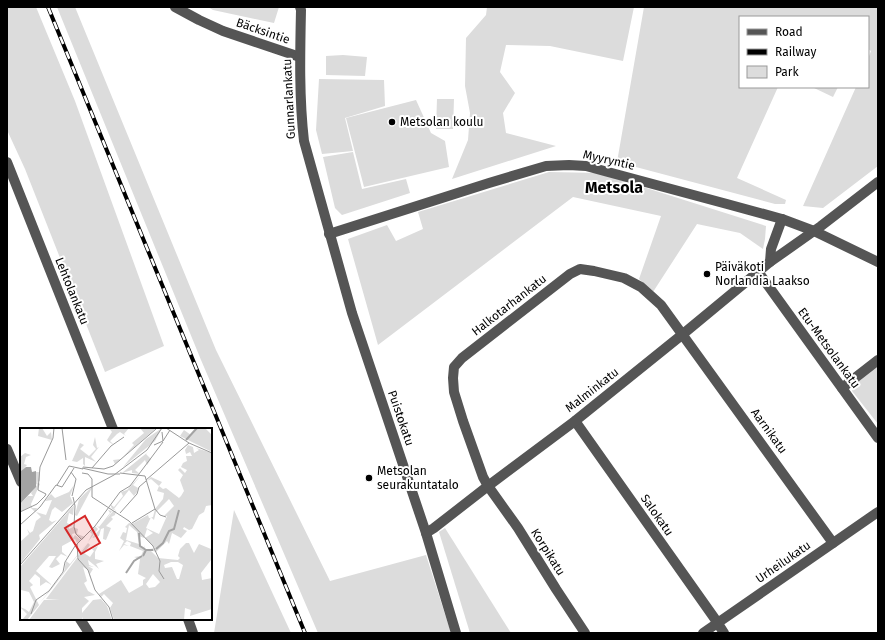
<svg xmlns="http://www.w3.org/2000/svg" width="885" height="640" font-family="'Fira Sans',sans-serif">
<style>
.green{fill:#dcdcdc}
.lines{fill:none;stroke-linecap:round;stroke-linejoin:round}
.minor{stroke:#555;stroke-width:10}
.rail-casing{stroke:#000;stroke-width:4}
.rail{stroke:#fff;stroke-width:2.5;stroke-dasharray:8;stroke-linecap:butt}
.poi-dot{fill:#000;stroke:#fff;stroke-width:1.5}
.labels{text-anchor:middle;stroke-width:4;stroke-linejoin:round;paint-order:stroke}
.street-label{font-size:12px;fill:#000;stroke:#fff}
.poi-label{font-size:12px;fill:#000;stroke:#fff;text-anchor:start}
.district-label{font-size:16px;font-weight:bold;fill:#000;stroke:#fff}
.inset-river{fill:none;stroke:#a3a3a3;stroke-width:2}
.inset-road{fill:none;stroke:#999;stroke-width:1}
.view{fill:#d62828;fill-opacity:0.15;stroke:#d62828;stroke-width:2}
.inset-edge{fill:none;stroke:#000;stroke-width:2}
</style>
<rect width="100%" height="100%" fill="#fff"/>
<!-- green -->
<g class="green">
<polygon points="7,7 36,7 75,101 164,346 105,372 25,169 7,130"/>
<polygon points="57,7 75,7 216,350 330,581 426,555 451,633 318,633 201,360"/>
<polygon points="208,7 279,7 274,23 213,10"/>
<polygon points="487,7 634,7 623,61 550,46 506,45 500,72 515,93 503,113 506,133 556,146 452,179 468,140 470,113 465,86 466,38 486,15"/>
<polygon points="644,7 878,7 878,166 823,208 803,206 856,87 868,87 868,59 871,51 868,49 868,17 740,17 740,87 778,87 737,178 786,200 785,204 775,204 617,162"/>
<polygon points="343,55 367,57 365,76 326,75 326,56"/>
<polygon points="319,79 384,80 385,106 345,118 353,151 322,154 316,130"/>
<polygon points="812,87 838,87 833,97"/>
<polygon points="437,99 454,99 453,129 436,129"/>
<polygon points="416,100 431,133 445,141 449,167 364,187 346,118"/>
<polygon points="353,152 362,189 406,179 410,193 342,215 335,208 323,157"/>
<polygon points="549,172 599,173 766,226 765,239 763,249 740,233 697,224 653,292 639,279 661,216 573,197 378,345 348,239 387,225 396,241 423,229 418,212"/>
<polygon points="878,364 878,424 852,391 852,387"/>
<polygon points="234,510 291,633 214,633"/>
<polygon points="445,528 511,633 470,633 439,532"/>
</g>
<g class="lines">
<!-- minor -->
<g class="minor">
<polyline points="175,7 199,20 223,31 300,57"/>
<path d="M 300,7 L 301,10 C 300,54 299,98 304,141 L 352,313 L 426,533 L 456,633"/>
<polyline points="7,162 113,429"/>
<polyline points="329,234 489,183 546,166 569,165 586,166 608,172 727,204 782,219 814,231 878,262"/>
<polyline points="770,262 771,249 782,219"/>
<polyline points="759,273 878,438"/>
<polyline points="842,388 878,360"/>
<polyline points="575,421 715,619 724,633"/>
<polyline points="7,449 21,482"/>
<polyline points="426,533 434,528 488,486 575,421 683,334 770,262 821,226 878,182"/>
<polyline points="80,619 89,633"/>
<polyline points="188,619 193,633"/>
<polyline points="585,633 556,589 518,528 488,486 483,477 463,421 454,392 453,378 454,367 462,358 570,274 580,269 594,271 624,278 641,287 661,305 833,543"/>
<polyline points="703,633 878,512"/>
</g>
<defs>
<polyline id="rail" points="48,7 305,633"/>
</defs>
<!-- rail casing -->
<use href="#rail" class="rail-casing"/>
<!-- rail -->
<use href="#rail" class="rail"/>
</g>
<!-- markers -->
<g class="poi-dot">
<circle cx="392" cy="122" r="4"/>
<circle cx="707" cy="274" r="4"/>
<circle cx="369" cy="478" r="4"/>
</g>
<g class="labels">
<!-- street labels -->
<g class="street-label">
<text transform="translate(263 31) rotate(19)" y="4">Bäcksintie</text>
<text transform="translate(289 99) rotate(-93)" y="4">Gunnarlankatu</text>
<text transform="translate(609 160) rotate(13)" y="4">Myyryntie</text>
<text transform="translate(72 291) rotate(68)" y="4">Lehtolankatu</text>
<text transform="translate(509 305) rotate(-38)" y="4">Halkotarhankatu</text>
<text transform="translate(829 348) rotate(54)" y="4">Etu-Metsolankatu</text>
<text transform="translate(592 390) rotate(-38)" y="4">Malminkatu</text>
<text transform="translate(401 418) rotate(71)" y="4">Puistokatu</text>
<text transform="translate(769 431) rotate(54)" y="4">Aarnikatu</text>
<text transform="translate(657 515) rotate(55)" y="4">Salokatu</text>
<text transform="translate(548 552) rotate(58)" y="4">Korpikatu</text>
<text transform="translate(783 562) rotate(-35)" y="4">Urheilukatu</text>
</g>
<!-- poi labels -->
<g class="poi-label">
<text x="400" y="126">Metsolan koulu</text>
<text x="715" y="271">Päiväkoti<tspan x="715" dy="14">Norlandia Laakso</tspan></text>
<text x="377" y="475">Metsolan<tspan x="377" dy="14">seurakuntatalo</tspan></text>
</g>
<!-- district labels -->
<g class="district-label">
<text x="614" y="193">Metsola</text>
</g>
</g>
<!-- overview -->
<g transform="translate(20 428)">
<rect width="192" height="192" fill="#fff"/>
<path d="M 19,0 L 22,0 L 27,8 L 31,4 L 32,12 L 18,8 ZM 89,0 L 114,0 L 109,0 L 104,6 L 106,8 L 100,4 L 97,6 L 90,13 L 94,17 L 89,14 L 79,19 L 71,29 L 76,34 L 65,29 L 65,38 L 63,36 L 63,30 L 57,34 L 52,33 L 60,15 L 64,17 L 60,21 L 69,28 L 76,21 L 73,17 L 75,9 L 77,20 L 89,14 L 87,12 L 92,4 ZM 120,0 L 135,1 L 95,36 L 93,32 L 101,31 L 114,17 L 112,15 L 124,5 ZM 142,0 L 135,13 L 103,39 L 126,11 ZM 176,0 L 185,0 L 192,7 L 192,24 L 160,8 L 164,2 L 171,7 ZM 168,17 L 173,19 L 174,25 L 179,22 L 176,20 L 192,25 L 192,77 L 186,78 L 184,84 L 179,87 L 172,101 L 169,102 L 164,99 L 163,101 L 167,103 L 161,110 L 152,105 L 149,116 L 147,113 L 136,124 L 130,122 L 138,130 L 158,132 L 160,130 L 158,128 L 160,121 L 166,115 L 169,115 L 174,125 L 179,116 L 191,121 L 191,132 L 181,145 L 182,152 L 192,150 L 192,181 L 170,188 L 171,182 L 165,180 L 164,192 L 94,192 L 90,180 L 93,175 L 84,166 L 81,169 L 79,166 L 101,152 L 109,165 L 123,157 L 123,152 L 126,150 L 118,146 L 120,131 L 114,129 L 121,128 L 123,123 L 110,118 L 111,115 L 107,113 L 104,116 L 109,118 L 104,117 L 99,123 L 104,113 L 100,110 L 103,104 L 106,105 L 107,100 L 105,99 L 109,95 L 112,96 L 128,87 L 129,90 L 133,89 L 135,81 L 143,71 L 144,65 L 137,63 L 139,58 L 131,51 L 127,53 L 131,49 L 142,54 L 139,58 L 143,61 L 146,60 L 159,70 L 161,68 L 164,63 L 160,52 L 163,47 L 158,42 L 160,40 L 165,45 L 167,42 L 161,39 L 163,35 L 167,33 L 166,28 L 172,28 L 170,24 L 166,26 L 165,22 ZM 149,71 L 154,78 L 144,88 L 147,88 L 139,106 L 126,100 L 131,89 L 134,92 L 136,84 ZM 109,97 L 117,104 L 119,116 L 106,112 ZM 127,101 L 133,105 L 125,110 L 135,120 L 125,122 L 124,117 L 124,119 L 120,118 L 119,108 L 124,110 ZM 151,134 L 158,134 L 163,137 L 159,151 L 157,151 L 152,139 L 145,140 L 144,137 ZM 133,146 L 140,154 L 135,159 L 129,160 L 126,156 ZM 128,24 L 126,26 L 131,31 L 127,37 L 125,32 L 115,42 L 120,46 L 112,45 L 112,42 L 102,45 ZM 5,25 L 11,27 L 6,29 L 4,36 L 7,37 L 0,45 L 0,29 ZM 15,44 L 20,44 L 20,53 L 17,54 L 20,56 L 11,76 L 12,80 L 17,80 L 15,84 L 10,79 L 0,84 L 1,75 L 8,68 L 13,68 L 11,65 L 17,57 L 14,53 ZM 121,47 L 113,57 L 118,60 L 117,64 L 114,68 L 109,62 L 94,81 L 97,83 L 92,81 L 90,76 L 94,79 L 103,68 L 101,64 L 107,62 ZM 54,57 L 50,68 L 53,75 L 42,84 L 35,79 L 32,82 L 29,92 L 32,94 L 37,92 L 19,107 L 20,111 L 0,136 L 0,114 L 9,106 L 7,101 L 10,105 L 13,103 L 16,93 L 21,89 L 16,84 L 26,87 L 32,72 L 25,73 L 31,66 L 35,70 L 49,64 ZM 73,58 L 57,88 L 55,87 L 59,71 ZM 54,77 L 53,87 L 49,85 L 47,95 L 53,98 L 49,99 L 49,101 L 53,99 L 58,101 L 57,106 L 65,109 L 62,112 L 55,105 L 52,106 L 53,110 L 55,107 L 61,112 L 57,115 L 55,111 L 42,118 L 42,124 L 48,129 L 41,126 L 36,131 L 40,136 L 32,140 L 29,139 L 36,128 L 29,128 L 16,143 L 32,157 L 26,154 L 20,158 L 20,150 L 15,146 L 9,153 L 13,157 L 10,159 L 19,177 L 7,192 L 2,192 L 7,186 L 0,179 L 5,181 L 7,176 L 5,181 L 9,184 L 14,174 L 9,164 L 1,162 L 0,139 ZM 88,82 L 92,83 L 86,92 L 93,83 L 96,83 L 95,87 L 91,89 L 93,91 L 86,98 L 91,100 L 86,112 L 83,111 L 84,100 L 81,101 L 79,108 L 72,110 L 80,101 L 76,97 L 79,99 L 83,94 L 90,85 ZM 75,98 L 78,101 L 34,158 L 19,176 L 44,144 L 46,133 L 50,136 L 68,114 L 72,106 L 70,104 ZM 68,115 L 70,117 L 64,125 L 70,129 L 74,123 L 72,121 L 78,118 L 75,124 L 75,131 L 84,133 L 76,136 L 79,141 L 68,132 L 69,137 L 74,139 L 68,138 L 73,141 L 70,146 L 71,153 L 68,142 L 63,139 L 67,153 L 64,155 L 68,163 L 75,167 L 64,169 L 69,173 L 62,180 L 62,185 L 73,172 L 81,171 L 87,178 L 92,192 L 62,192 L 63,189 L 61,192 L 9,192 L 24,172 L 40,171 L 26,171 L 57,130 L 59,130 L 58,128 Z" fill="#dcdcdc" fill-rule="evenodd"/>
<path d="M 6,39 L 11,39 L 12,44 L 16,43 L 16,59 L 0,76 L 0,40 L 1,43 Z" fill="#a3a3a3"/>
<path class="inset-river" d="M 166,12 L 177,0M 119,105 L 120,118 L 126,122M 136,121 L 143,115 L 149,103 L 154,101 L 159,82M 123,128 L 126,122 L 133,122M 106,145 L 114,133 L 122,128"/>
<path class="inset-road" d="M 42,0 L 46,32M 146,0 L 169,15 L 192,25M 143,13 L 150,2M 134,17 L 143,13 L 142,4M 49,38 L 63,41M 63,39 L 84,41 L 93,38 L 136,1M 62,40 L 88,46 L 100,46M 72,40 L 91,18 L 104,9M 51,44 L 56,51 L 52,68M 62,45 L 68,46 L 72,51 L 72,69 L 109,93 L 133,118 L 140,133 L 139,143 L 144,151M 100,45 L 125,48 L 135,81 L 140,87 L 146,89M 126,52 L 169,15M 36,57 L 42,59 L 54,40M 37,57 L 49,38M 53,69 L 55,78 L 54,99 L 56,106 L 62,112M 0,84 L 17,76 L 25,68 L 26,66 L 18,62 L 20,39 L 33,10 L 34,0M 100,85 L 117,66 L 119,59 L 126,53M 112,95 L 135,81M 0,97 L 20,79 L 36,57M 57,116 L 58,131 L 68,142 L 75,162 L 89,179 L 93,192M 0,137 L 66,62 L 94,47 L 127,22 L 142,0M 11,186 L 16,172 L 29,163 L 43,144 L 45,134 L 55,118 L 75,98 L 100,64 L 110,58 L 143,14"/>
<path class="view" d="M 65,88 L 80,115 L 61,126 L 45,100 Z"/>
<rect width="192" height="192" class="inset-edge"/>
</g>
<!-- border -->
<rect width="885" height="640" fill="none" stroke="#000000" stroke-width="16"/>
<!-- legend -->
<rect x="739" y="16" width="130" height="72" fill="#ffffff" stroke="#999999"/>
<rect x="747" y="29" width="20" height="6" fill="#555555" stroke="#999999"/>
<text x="775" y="36" font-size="12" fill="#000000">Road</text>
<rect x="747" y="49" width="20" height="6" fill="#000000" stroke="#999999"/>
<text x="775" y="56" font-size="12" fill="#000000">Railway</text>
<rect x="747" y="66" width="20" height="12" fill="#dcdcdc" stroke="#999999"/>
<text x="775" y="76" font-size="12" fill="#000000">Park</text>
</svg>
